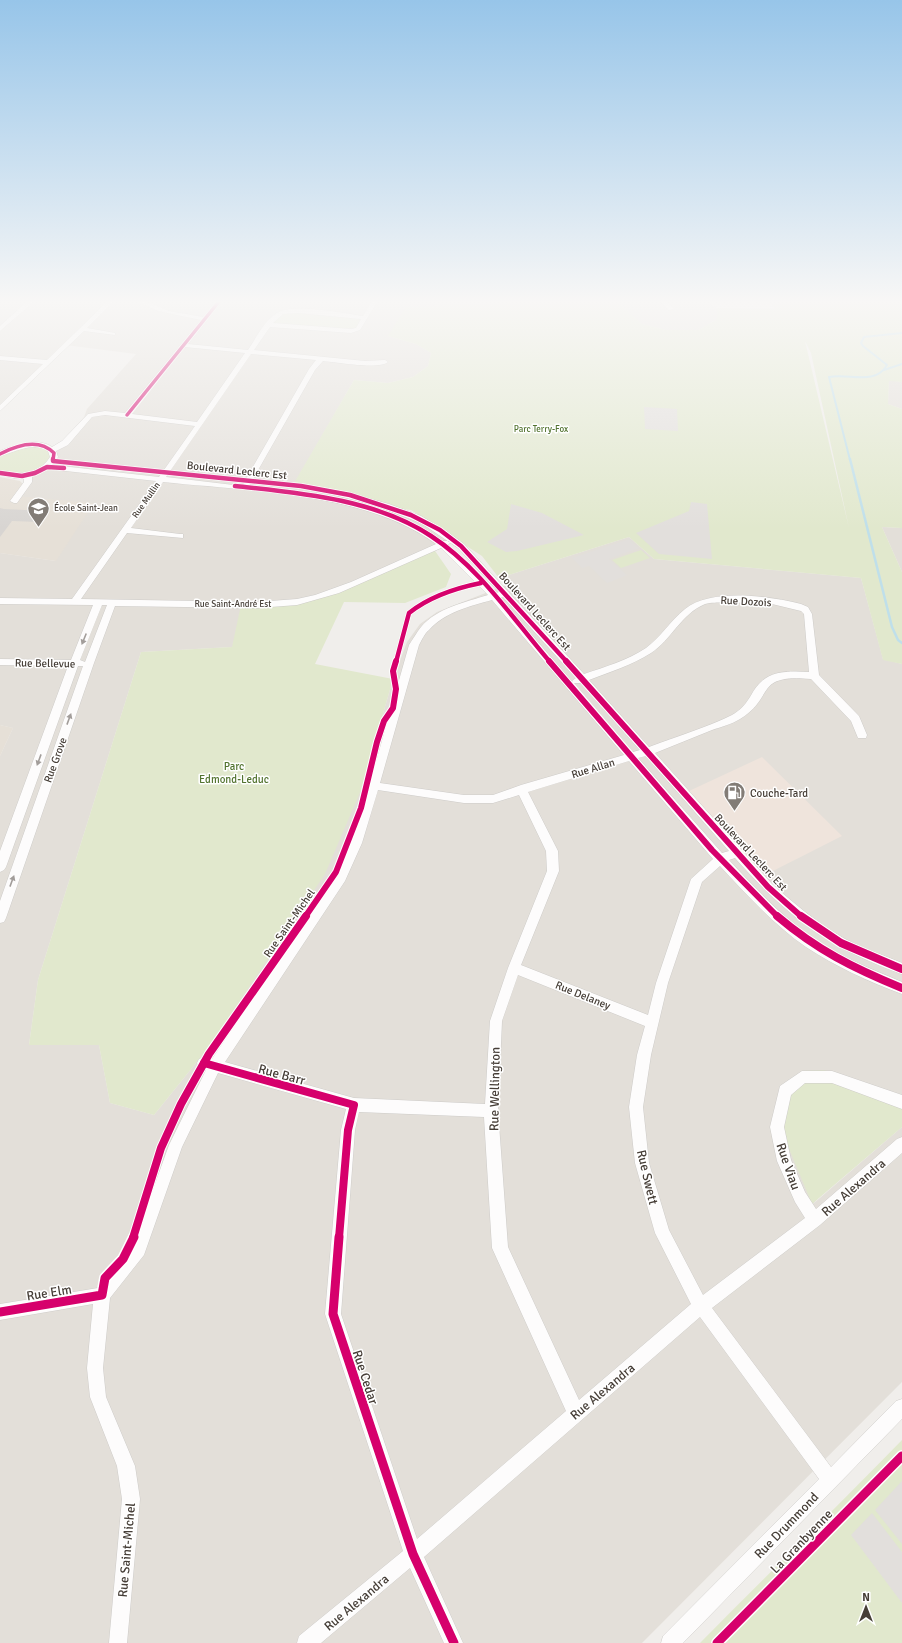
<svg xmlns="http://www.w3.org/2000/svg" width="902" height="1643" font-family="Signika,sans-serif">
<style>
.residential{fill:#e3dfd9}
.commercial{fill:#efe4dc}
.education{fill:#e6e0d7}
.green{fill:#e1e8cd;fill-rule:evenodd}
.parking{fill:#e2dfdc}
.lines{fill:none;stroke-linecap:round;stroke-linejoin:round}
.stream-far1{stroke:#bfdfea;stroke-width:2}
.stream{stroke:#bfdfea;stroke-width:2.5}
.building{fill:#d8d5d2}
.minor-casing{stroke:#ceccc9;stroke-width:1}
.minor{fill:#fdfcfc;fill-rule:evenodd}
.cycleway-far4-casing{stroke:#fff;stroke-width:5}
.cycleway-far3-casing{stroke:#fff;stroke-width:6}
.cycleway-far2-casing{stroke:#fff;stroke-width:8}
.cycleway-far1-casing{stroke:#fff;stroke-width:10}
.cycleway-casing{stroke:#fff;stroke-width:12}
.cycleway-far4{stroke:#d6006c;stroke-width:3.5}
.cycleway-far3{stroke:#d6006c;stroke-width:4.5}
.cycleway-far2{stroke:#d6006c;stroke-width:6}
.cycleway-far1{stroke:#d6006c;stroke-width:8}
.cycleway{stroke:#d6006c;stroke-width:9}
.oneway{fill:#a29d9a}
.labels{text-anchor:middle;stroke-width:3;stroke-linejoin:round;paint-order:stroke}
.far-park-label{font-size:9px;fill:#52732f;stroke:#fff}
.far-street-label{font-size:9px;fill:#463e37;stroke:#fff}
.far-poi-label{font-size:9px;fill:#463e37;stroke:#fff;text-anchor:start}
.street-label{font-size:11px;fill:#463e37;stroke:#fff}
.park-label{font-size:11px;fill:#52732f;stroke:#fff}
.poi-label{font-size:11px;fill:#463e37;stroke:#fff;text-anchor:start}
.near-street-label{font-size:13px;fill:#463e37;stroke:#fff}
</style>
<rect width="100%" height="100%" fill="#f0eeeb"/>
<!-- residential -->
<g class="residential">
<polygon points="0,299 526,299 388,336 416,344 431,353 428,366 413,377 388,383 354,380 295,483 347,492 402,509 453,540 232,647 141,652 38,980 29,1045 99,1045 110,1103 154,1115 208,1048 361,790 393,679 407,642 420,624 437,612 506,585 499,578 629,537 654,559 861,578 883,659 902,664 902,1099 813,1204 902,1127 902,1382 642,1643 0,1643 0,756 13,728 0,725 0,553 56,561 14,496 49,458 84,417 87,409 136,354 65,345 0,410"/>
<polygon points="614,299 704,299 717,308 717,319 699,330 666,330 642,324"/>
<polygon points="889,380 902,382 902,409 888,404"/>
<polygon points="882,527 902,528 902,572"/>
</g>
<!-- commercial -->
<polygon class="commercial" points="762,757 842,836 765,875 689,791"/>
<!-- education -->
<g class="education">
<polygon points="0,477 20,481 23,484 15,496 94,503 56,561 0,553"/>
<polygon points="0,725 13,728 0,756"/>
</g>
<!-- green -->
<g class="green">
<path d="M 526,299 L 614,299 L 642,324 L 666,330 L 699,330 L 717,319 L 717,308 L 775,309 L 766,299 L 902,299 L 902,382 L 889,381 L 888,404 L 902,409 L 902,528 L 882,527 L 902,572 L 902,664 L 883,660 L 861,578 L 654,559 L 629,537 L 499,578 L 482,556 L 411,510 L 402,509 L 347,492 L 294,483 L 354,380 L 388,383 L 413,377 L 428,366 L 431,353 L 416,344 L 388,336 L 406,307 L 507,303 ZM 805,341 L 811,353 L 849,528 Z"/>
<polygon points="296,310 367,316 355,331 270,324 276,314"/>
<polygon points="18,447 46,447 53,461 28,475 0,473 0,454"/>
<polygon points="433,548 451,574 446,587 405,603 344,602 315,664 393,679 361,790 325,874 208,1048 154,1115 110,1103 99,1045 29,1045 38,980 141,652 232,647 241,605 298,602 331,593"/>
<polygon points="641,550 650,558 621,568 612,560"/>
<polygon points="824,1070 869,1084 902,1099 902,1127 812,1204 782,1132 783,1098 792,1078 802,1071"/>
<path d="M 902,1440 L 902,1643 L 700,1643 C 767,1575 836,1508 902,1440 Z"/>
</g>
<!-- parking -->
<g class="parking">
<polygon points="644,407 677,409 678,431 645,429"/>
<polygon points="691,502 707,504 712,559 659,554 636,533 689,511"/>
<polygon points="511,504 542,513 584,535 517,551 506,552 487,542 507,529"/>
<polygon points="629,539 639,548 609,559 627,575 607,583 589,566 582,568 572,558"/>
<polygon points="902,1481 902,1544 875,1510"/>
<polygon points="872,1513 902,1552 902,1603 851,1535"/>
</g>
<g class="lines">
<!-- stream-far1 -->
<g class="stream-far1">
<polyline points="884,370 902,364"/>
<path d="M 850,460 L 829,377 C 849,373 875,386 887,365 L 863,346 L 861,343 L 864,337 L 902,333"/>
</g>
<!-- stream -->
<polyline class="stream" points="850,459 892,627 898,640 902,643"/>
</g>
<!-- building -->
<polygon class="building" points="0,508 4,509 46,511 38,522 12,521 0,537"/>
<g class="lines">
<defs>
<g id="minor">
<polygon points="30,299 37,299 0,331 0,326"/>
<polygon points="110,299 116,299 87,328 115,333 115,335 84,331 0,411 0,405 43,364 0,360 0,356 47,360"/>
<path d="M 132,299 L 140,299 L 169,311 L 203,317 L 218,299 L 224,299 L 188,344 L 248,350 C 256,338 264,321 277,313 C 292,303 344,313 363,316 L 373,299 L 379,299 L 360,330 L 351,333 L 270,327 L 254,350 L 365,361 L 385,360 L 388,362 C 378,370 337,362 323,361 L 315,370 L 249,486 C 315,493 388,501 443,541 L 449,541 L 450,543 L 448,545 L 496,593 L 499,592 L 458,548 L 421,523 L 371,504 L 306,488 L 310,486 L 348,493 L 389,504 L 421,516 L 446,531 L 464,544 L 584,674 C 605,667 628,660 646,648 C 661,637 671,620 685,609 C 711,588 771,596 801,604 L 808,607 L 812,614 L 819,675 L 859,716 L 867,735 L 866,738 L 858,738 L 851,721 L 811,679 C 753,674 776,697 740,719 C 732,724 721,727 712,730 C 693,738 674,745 655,753 L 772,884 C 795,904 818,924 845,939 C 863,949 883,955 902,963 L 902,974 C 827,947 788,917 735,858 L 729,860 C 755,888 782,917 814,939 C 841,958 872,969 902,982 L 902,994 C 869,982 835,966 806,947 C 774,925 746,894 720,866 L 702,882 L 668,983 L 651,1055 L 643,1107 L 649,1163 L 669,1230 L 703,1295 L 805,1218 L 795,1202 L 777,1161 L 770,1127 L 780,1086 L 802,1071 L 832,1071 L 902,1095 L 902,1109 L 832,1083 L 805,1083 L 791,1095 L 784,1127 L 791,1160 L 805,1192 L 816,1209 L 897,1139 L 902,1137 L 902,1153 L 820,1225 L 712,1308 L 831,1467 L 896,1401 L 902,1399 L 902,1419 L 683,1643 L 661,1643 L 663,1636 L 819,1479 L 700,1317 L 424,1557 L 463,1643 L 444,1643 L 410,1568 L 321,1643 L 297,1643 L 299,1636 L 403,1551 L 325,1314 L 341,1130 L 346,1109 L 218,1073 L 182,1147 L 144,1255 L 110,1298 L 103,1368 L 106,1397 L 135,1466 L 140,1499 L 127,1643 L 109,1643 L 122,1499 L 117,1466 L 90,1397 L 87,1368 L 93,1304 L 0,1320 L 0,1304 L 98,1288 L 133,1245 L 169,1145 L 206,1070 L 199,1067 L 197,1063 L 199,1059 L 204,1057 L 212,1059 L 336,876 L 361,815 L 409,645 C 413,639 417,632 421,627 C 437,608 466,602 488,595 L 441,548 L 339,593 L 297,605 L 257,608 L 115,606 L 94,663 L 6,918 L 4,922 L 0,923 L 0,901 L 83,666 L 78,666 L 6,867 L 4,870 L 0,872 L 0,851 L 68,666 L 0,665 L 0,659 L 71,660 L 93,605 L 0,604 L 0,598 L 72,599 L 156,481 L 48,469 L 32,476 L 32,482 L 17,503 L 14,503 L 10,501 L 24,482 L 24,478 L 14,478 L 0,475 L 0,471 C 18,475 39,475 50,457 L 48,451 C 34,441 15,452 0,456 L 0,451 C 14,445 38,437 52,447 L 62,441 L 88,414 L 105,411 L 125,413 L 201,320 L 158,311 ZM 298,313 L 361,319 L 356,328 L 351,329 L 273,323 L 283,314 ZM 185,347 L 245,353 L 197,422 L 132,414 ZM 251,354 L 316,360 L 309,369 L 242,486 L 166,477 ZM 105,415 L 195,426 L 159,477 L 52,465 L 58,457 L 56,451 L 68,445 L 92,417 ZM 163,482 C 247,491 366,492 436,544 L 351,582 L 315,595 L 297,599 L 257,602 L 81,599 L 127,533 L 183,538 L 183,534 L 180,534 L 131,528 ZM 503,597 L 576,678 L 572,681 L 573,683 L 500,598 ZM 492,600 L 624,755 L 521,785 L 493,795 L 464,795 L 380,783 L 419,645 C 422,640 424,634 429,630 C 445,612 470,606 492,600 ZM 723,602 L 772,604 L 801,611 L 804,614 L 809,672 C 794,671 774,670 762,681 C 750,691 751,704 732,715 C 708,727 675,737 649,747 L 589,680 C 610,672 632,665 651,653 C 671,640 682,613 705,604 C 711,602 718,603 723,602 ZM 102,605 L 107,605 L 85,662 L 80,660 ZM 574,683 L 581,683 L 640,750 L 633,752 ZM 646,756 L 729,851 L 722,853 L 638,758 ZM 629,761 L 713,859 L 691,879 L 656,983 L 648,1015 L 521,965 L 559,871 L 558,851 L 528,792 ZM 378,790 L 464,803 L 493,803 L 519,795 L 546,851 L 547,871 L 508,968 L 490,1021 L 485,1104 L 354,1098 L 225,1062 L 345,881 L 362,843 ZM 518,975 L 645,1026 L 637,1055 L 629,1107 L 635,1163 L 655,1233 L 691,1304 L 579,1400 L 508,1247 L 498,1111 L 502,1021 ZM 359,1112 L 484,1117 L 492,1248 L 566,1411 L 417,1539 L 341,1314 L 355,1130 Z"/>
<polygon points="657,299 664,299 674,309 669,310"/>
</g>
</defs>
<!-- minor casing -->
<use href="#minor" class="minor-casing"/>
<!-- minor -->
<use href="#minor" class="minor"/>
<defs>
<g id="cycleway-far4">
<polyline points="127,415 221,299"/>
<path d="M 0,454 C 17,445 39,438 54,453 L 53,460"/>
</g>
<g id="cycleway-far3">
<polyline points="53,459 53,461 301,486 350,495 411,515 440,530 461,546 567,662"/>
<polyline points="0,473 22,476 35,473 47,467 64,468"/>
<path d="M 235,486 C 300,493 375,499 431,536 C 479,567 513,619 550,662"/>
<path d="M 396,662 L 409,613 C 429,597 456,588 481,583"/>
</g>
<g id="cycleway-far2">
<polyline points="549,661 712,850 778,917"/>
<polyline points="566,661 768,887 802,917"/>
<polyline points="305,917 336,872 361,808 377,742 384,721 393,708 396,689 393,671 396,661"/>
</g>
<g id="cycleway-far1">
<path d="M 777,916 C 817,950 853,968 902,988"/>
<polyline points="801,916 841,943 902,969"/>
<polyline points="204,1063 354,1105 348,1130 339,1238"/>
<polyline points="133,1238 161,1148 181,1104 209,1054 306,916"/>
</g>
<g id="cycleway">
<polyline points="339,1237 333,1314 413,1554 454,1643"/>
<polyline points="0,1312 102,1295 105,1278 123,1259 134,1237"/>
<polyline points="717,1643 902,1456"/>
</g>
</defs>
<!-- cycleway-far4 casing -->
<use href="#cycleway-far4" class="cycleway-far4-casing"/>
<!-- cycleway-far3 casing -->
<use href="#cycleway-far3" class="cycleway-far3-casing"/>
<!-- cycleway-far2 casing -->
<use href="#cycleway-far2" class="cycleway-far2-casing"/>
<!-- cycleway-far1 casing -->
<use href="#cycleway-far1" class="cycleway-far1-casing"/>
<!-- cycleway casing -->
<use href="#cycleway" class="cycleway-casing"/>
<!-- cycleway-far4 -->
<use href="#cycleway-far4" class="cycleway-far4"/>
<!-- cycleway-far3 -->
<use href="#cycleway-far3" class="cycleway-far3"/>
<!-- cycleway-far2 -->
<use href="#cycleway-far2" class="cycleway-far2"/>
<!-- cycleway-far1 -->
<use href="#cycleway-far1" class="cycleway-far1"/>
<!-- cycleway -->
<use href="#cycleway" class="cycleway"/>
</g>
<!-- one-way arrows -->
<defs><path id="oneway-solid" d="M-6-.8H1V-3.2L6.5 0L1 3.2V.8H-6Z"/></defs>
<g class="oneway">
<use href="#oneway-solid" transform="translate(84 639) rotate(112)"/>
<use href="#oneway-solid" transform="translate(69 719) rotate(-70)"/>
<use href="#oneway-solid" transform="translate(39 760) rotate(110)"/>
<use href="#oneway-solid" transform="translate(12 881) rotate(-70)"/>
</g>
<!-- sky -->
<linearGradient id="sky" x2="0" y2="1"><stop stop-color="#97c5e9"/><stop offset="0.57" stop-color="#f8f7f6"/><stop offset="1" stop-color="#f8f7f6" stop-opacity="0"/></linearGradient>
<rect width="902" height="529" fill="url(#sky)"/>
<!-- icons -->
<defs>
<symbol id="school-pin" viewBox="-11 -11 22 30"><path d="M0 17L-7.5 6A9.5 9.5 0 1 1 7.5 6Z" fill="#827c76" stroke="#fff"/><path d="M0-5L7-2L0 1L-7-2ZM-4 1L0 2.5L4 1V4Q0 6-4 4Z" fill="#fff"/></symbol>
<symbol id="fuel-pin" viewBox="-11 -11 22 30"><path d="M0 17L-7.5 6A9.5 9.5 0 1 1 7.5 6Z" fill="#827c76" stroke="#fff"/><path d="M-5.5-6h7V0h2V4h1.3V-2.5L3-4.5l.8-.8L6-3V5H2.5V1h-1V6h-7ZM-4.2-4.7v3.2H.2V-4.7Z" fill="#fff"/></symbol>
</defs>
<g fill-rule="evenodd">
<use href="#school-pin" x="26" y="496" width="25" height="34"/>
<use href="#fuel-pin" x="722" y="780" width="25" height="34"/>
</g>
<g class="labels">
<!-- far-park labels -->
<g class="far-park-label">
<text x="541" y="432">Parc Terry-Fox</text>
</g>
<!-- far-street labels -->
<g class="far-street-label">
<text transform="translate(146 500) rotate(-55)" y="3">Rue Mullin</text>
<text x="233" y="607">Rue Saint-André Est</text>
</g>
<!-- far-poi labels -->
<g class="far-poi-label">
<text x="54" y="511">École Saint-Jean</text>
</g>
<!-- street labels -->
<g class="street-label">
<text transform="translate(237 470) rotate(6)" y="4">Boulevard Leclerc Est</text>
<text transform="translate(746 601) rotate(3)" y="4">Rue Dozois</text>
<text transform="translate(535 611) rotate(48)" y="4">Boulevard Leclerc Est</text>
<text transform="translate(45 663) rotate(1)" y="4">Rue Bellevue</text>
<text transform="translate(55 760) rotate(-70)" y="4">Rue Grove</text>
<text transform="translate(593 768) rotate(-17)" y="4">Rue Allan</text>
<text transform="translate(751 852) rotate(47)" y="4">Boulevard Leclerc Est</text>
<text transform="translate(289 923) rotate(-55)" y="4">Rue Saint-Michel</text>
<text transform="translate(583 995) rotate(22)" y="4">Rue Delaney</text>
</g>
<!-- park labels -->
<g class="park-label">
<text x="234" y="770">Parc<tspan x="234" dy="13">Edmond-Leduc</tspan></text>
</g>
<!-- poi labels -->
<g class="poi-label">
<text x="750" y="797">Couche-Tard</text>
</g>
<!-- near-street labels -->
<g class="near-street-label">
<text transform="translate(282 1074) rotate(15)" y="5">Rue Barr</text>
<text transform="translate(494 1089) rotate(-89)" y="5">Rue Wellington</text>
<text transform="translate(789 1166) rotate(71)" y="5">Rue Viau</text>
<text transform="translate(648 1177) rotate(77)" y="5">Rue Swett</text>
<text transform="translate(853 1187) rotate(-41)" y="5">Rue Alexandra</text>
<text transform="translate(49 1292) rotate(-9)" y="5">Rue Elm</text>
<text transform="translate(366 1377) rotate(72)" y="5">Rue Cedar</text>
<text transform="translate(602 1391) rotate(-40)" y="5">Rue Alexandra</text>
<text transform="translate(786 1525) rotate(-46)" y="5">Rue Drummond</text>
<text transform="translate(801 1541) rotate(-46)" y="5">La Granbyenne</text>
<text transform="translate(126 1550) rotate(-85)" y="5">Rue Saint-Michel</text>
<text transform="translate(356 1602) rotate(-40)" y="5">Rue Alexandra</text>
</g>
</g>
<!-- north arrow -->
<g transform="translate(866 1607)" stroke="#ffffff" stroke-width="3" paint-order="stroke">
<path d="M0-3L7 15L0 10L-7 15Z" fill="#463e37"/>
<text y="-6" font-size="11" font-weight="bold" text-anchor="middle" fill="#463e37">N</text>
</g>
</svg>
